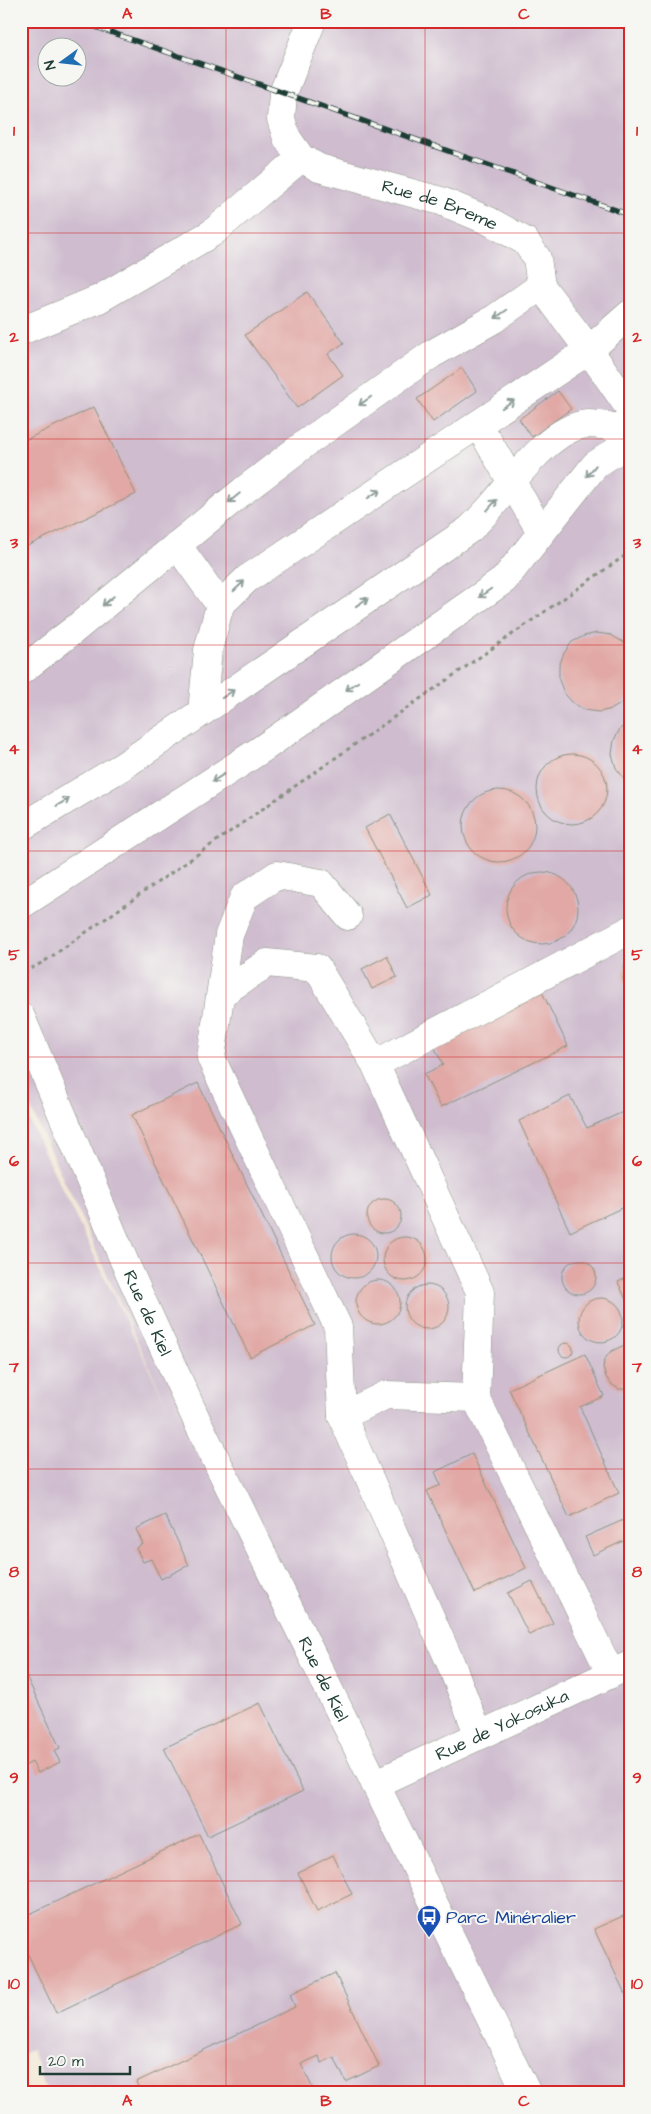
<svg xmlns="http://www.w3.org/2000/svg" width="651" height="2114" font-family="'Architects Daughter',sans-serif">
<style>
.industrial{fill:#cfbdcf;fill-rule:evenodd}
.building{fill:#e1a8a5}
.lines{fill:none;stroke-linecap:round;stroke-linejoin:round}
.minor-casing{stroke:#899283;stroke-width:29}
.path{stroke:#899283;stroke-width:3;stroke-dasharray:4 4;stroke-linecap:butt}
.minor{stroke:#fff;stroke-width:28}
.rail-casing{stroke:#1f3d34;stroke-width:5.5}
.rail{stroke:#f6f6f2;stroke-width:4;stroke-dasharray:11;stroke-linecap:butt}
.oneway{stroke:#8f9e9a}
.grid{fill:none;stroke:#d62828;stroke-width:1;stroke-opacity:0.55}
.labels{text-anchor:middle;stroke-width:4;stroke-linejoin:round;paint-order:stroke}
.street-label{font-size:18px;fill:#1f3d34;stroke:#f6f6f2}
.transit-label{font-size:18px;fill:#164399;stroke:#f6f6f2;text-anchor:start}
.neatline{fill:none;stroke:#d62828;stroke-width:2}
.grid-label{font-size:16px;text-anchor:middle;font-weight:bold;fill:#d62828}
</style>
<rect width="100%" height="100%" fill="#f6f6f2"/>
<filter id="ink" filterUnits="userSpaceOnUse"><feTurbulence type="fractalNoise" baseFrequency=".02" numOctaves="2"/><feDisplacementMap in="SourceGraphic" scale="10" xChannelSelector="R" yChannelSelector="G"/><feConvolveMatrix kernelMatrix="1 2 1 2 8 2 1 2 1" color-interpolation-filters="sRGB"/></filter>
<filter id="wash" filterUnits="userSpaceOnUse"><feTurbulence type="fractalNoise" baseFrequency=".0096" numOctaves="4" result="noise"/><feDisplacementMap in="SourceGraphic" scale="20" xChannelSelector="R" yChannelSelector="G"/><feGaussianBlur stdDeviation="1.12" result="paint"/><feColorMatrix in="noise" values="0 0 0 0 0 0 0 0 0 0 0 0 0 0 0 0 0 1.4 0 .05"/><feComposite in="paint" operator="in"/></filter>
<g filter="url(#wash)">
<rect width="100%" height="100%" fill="#f3e7d2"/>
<!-- industrial -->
<path class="industrial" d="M 21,21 L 630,21 L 630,2093 L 47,2093 L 32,2049 L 21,2055 L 21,1104 L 169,1410 L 21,1087 ZM 48,48 L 78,48 L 78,78 L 48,78 Z"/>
<g id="blocks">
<!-- building -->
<g class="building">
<polygon points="307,292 344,343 328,354 343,375 297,408 245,335"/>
<polygon points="462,368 477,391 433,422 417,399"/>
<polygon points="558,391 571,409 532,437 519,419"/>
<polygon points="94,407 136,494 21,549 21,442"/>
<polygon points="597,633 611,635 623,642 630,650 630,695 624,702 612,709 599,712 585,710 573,703 564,693 559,680 559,666 564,653 572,642 584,636"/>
<polygon points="630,721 630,781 624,778 616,768 612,754 614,740 620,729"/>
<circle cx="572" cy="789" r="35"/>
<circle cx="499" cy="826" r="36"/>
<polygon points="390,814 432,895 407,908 365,828"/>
<circle cx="542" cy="908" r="36"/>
<polygon points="387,956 397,977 372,989 362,969"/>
<polygon points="630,959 630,995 623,979 625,965"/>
<polygon points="542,992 568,1046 441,1107 424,1074 443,1065 433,1044"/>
<polygon points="198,1083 315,1325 250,1357 132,1115"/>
<polygon points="570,1096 587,1128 630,1109 630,1204 570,1232 519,1121"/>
<circle cx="384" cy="1216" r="17"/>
<circle cx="354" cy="1256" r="22"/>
<circle cx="405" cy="1259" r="22"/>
<circle cx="579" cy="1277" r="17"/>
<polygon points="630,1276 630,1301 627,1302 618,1282"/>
<circle cx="378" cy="1302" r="22"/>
<circle cx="427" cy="1307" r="22"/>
<circle cx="601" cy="1320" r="22"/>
<circle cx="566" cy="1350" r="7"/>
<polygon points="622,1346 630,1347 630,1389 619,1389 611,1384 606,1377 603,1368 604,1360 610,1352"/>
<polygon points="585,1354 604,1396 580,1407 619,1493 569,1517 509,1389"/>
<polygon points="630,1411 630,1428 629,1428 627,1420"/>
<polygon points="472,1454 526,1568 475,1593 427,1491 441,1485 435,1472"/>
<polygon points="165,1515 189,1565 161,1579 151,1559 143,1562 136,1548 143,1544 136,1529"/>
<polygon points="630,1517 630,1538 593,1555 585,1537"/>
<polygon points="532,1581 553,1623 529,1635 508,1593"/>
<polygon points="21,1665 60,1748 54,1751 60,1762 38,1773 32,1762 21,1768"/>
<polygon points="260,1703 303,1791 208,1836 164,1748"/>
<polygon points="199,1834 242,1924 56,2013 21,1940 21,1918"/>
<polygon points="333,1855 352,1894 317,1911 298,1873"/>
<polygon points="630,1913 630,2004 594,1929"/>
<polygon points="335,1973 379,2066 346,2082 334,2057 321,2063 319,2056 301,2064 315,2093 141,2093 136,2082 295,2007 290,1994"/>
</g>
</g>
</g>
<g filter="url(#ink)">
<use href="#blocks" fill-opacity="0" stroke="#899283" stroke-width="1"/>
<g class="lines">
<defs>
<g id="minor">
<path id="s1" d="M 312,21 L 283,93 L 281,119 L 287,138 L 301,158 L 319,168 L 441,201 L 489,221 L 525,241 L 537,258 L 541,286 L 589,350 L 630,409"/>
<polyline points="21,331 99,299 212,233 301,158"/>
<polyline points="478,424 541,532"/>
<polyline points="177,545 220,605"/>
<polyline points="21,671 75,629 243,491 306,443 432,354 494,319 541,286"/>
<polyline points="202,712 208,650 220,605 247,579 589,350 630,314"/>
<path d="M 21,827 L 123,766 L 470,529 C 479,520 488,511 496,501 C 517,476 553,426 588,424 C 601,424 617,428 630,430"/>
<polyline points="21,905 262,749 504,580 595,465 630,442"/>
<polyline points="221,994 267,963 317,968 375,1064 480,1292 476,1398"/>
<path id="s2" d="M 21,1017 L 125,1263 L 198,1423 L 527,2093"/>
<polyline points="375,1064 630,930"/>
<polyline points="342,1416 338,1327 211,1058 229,935 244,897 277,875 321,883 348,916"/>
<polyline points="479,1736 451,1664 342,1416 386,1395 476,1398 611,1674"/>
<path id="s3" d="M 375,1784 L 630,1665"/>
</g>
</defs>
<!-- minor casing -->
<use href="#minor" class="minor-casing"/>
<!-- path -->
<polyline class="path" points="23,988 23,973 45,961 630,552"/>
<!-- minor -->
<use href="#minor" class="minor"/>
<defs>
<polyline id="rail" points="79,21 630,215"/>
</defs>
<!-- rail casing -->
<use href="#rail" class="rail-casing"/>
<!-- rail -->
<use href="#rail" class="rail"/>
</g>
<!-- one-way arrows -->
<defs><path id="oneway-shaft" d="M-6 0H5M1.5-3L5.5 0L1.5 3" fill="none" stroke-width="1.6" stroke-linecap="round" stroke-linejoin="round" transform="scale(1.25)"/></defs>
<g class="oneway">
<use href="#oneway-shaft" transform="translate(501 314) rotate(145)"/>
<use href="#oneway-shaft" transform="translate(365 401) rotate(145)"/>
<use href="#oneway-shaft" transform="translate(508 404) rotate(-34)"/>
<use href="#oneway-shaft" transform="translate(591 471) rotate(130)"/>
<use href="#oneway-shaft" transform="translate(374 494) rotate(-34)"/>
<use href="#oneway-shaft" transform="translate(234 498) rotate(141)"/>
<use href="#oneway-shaft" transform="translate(492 505) rotate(-48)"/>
<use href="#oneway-shaft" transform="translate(239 586) rotate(-44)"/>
<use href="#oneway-shaft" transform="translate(485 593) rotate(145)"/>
<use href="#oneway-shaft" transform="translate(108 601) rotate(140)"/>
<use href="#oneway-shaft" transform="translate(362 602) rotate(-34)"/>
<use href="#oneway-shaft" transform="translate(352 686) rotate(145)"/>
<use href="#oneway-shaft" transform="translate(228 694) rotate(-34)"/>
<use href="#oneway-shaft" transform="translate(218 778) rotate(147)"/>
<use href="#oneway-shaft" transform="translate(63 802) rotate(-31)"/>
</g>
</g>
<!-- grid -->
<path class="grid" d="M 226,21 L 226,2093M 425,21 L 425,2093M 21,233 L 630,233M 21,439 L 630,439M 21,645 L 630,645M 21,851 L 630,851M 21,1057 L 630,1057M 21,1263 L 630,1263M 21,1469 L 630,1469M 21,1675 L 630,1675M 21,1881 L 630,1881"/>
<!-- icons -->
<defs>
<symbol id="bus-pin" viewBox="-11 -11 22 30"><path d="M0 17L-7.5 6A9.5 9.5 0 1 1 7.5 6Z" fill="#1a4fb4" stroke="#f6f6f2"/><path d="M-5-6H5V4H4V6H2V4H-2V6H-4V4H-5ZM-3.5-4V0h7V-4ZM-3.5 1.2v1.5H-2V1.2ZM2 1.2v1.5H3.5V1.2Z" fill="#fff"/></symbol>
</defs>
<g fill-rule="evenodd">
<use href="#bus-pin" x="415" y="1903" width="28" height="38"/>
</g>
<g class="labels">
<!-- street labels -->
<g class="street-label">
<text dy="6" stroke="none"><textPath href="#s1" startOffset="295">Rue de Breme</textPath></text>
<text dy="6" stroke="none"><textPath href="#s2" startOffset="322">Rue de Kiel</textPath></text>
<text dy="6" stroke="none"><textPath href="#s2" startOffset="728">Rue de Kiel</textPath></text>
<text dy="6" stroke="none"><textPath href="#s3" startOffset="140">Rue de Yokosuka</textPath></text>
</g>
<!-- transit labels -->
<g class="transit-label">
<text x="446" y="1923">Parc Minéralier</text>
</g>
</g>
<!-- margin -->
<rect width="651" height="2114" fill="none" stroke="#f6f6f2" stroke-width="55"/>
<!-- north arrow -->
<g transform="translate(62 62) rotate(255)"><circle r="24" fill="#f6f6f2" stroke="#a0aca6"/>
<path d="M0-4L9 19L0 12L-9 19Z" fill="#1f6fb2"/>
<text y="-8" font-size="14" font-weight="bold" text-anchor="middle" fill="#1f3d34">N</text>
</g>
<!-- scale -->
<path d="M40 2066v8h90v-8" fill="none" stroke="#1f3d34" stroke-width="2.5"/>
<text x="48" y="2066" font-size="15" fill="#1f3d34" stroke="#f6f6f2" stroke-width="4" paint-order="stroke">20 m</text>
<rect x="28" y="28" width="596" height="2058" class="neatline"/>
<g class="grid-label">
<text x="127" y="19">A</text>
<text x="326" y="19">B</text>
<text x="524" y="19">C</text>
<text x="14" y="136">1</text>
<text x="637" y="136">1</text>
<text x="14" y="342">2</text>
<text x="637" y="342">2</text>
<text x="14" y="548">3</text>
<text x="637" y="548">3</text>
<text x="14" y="754">4</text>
<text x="637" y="754">4</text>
<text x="14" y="960">5</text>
<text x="637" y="960">5</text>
<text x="14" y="1166">6</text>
<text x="637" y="1166">6</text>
<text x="14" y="1372">7</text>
<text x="637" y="1372">7</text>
<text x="14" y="1577">8</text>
<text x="637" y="1577">8</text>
<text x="14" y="1783">9</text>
<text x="637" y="1783">9</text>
<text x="14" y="1989">10</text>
<text x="637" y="1989">10</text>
<text x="127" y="2106">A</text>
<text x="326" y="2106">B</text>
<text x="524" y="2106">C</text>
</g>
</svg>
